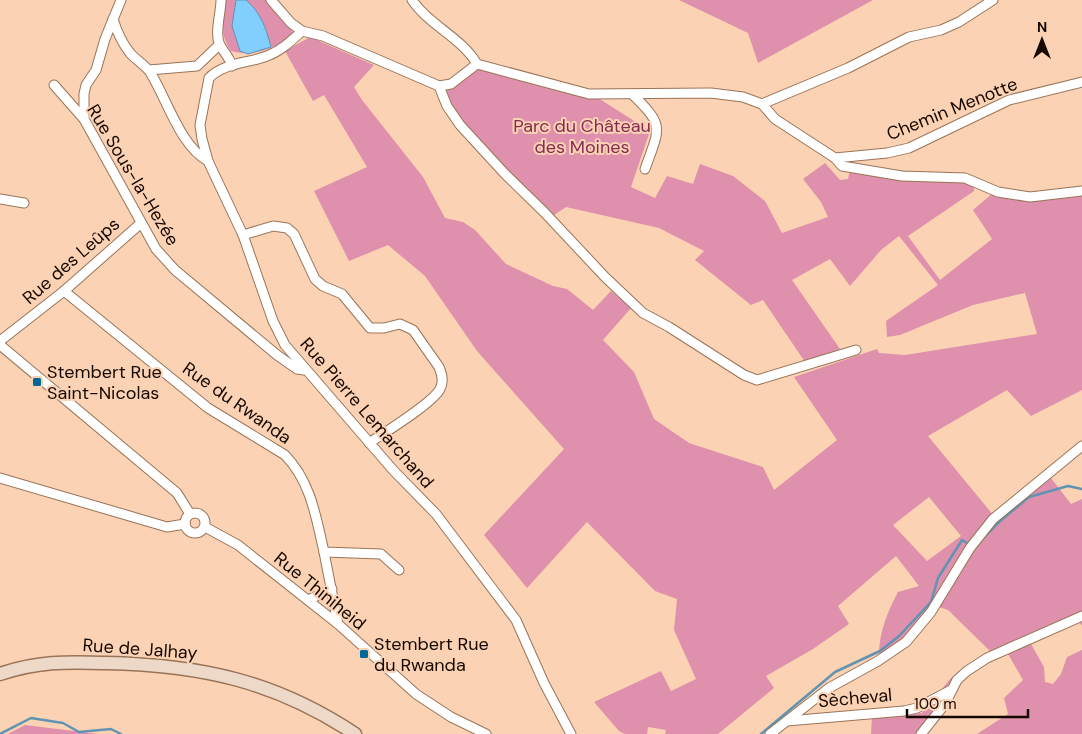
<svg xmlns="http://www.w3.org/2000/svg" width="1082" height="734" font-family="'DM Sans',sans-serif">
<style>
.green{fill:#de90ac;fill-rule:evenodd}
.water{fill:#82cffe;stroke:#6193b2}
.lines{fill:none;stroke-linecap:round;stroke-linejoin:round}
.stream{stroke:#6193b2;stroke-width:2.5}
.street-casing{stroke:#997458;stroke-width:11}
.secondary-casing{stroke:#997458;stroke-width:15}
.street{stroke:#fff;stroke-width:9}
.secondary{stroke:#eed9c8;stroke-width:12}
.poi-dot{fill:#006896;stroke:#fcd2b4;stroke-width:2}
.labels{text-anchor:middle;stroke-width:4;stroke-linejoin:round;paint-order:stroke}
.street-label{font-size:18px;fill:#150801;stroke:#fcd2b4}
.park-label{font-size:18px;fill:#862a52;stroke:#fcd2b4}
.poi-label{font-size:18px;fill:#150801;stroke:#fcd2b4;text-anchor:start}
</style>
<rect width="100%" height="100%" fill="#fcd2b4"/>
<!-- green -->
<g class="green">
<path d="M 225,0 L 267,0 L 292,31 L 293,35 C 274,49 253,57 231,51 C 218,33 225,20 225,0 Z"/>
<polygon points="679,0 873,0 758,63 748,33"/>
<path d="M 310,37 L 374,65 L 354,87 L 362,100 L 423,177 L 445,218 L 463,222 L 475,230 L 506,264 L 553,286 L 567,289 L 593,310 L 611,291 L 631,308 L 603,340 L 634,372 L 654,419 L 689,443 L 763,467 L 774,490 L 837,440 L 794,377 L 877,349 L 879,353 L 905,355 L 1037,334 L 1025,293 L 973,305 L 900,335 L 887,337 L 886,321 L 938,285 L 899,236 L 881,250 L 850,286 L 830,259 L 792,280 L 840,349 L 805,362 L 763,300 L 751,305 L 695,260 L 704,251 L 659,228 L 566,207 L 551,217 L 462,124 L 445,92 L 478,67 L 598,98 L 650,131 L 631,187 L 655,198 L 667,176 L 693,184 L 700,164 L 733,176 L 765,201 L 782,233 L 828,217 L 821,202 L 803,179 L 825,163 L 840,180 L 848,179 L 850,169 L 899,177 L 967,183 L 974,186 L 974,191 L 908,236 L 940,280 L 992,239 L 973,210 L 993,193 C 1024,201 1050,201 1082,196 L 1082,390 L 1031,416 L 1007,390 L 928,436 L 999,522 L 1023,496 L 1051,478 L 1071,504 L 1082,499 L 1082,626 L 1078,620 L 1001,653 L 961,678 L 915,734 L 871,734 L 872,717 L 922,713 L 951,678 L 991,652 L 948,610 L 939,607 L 904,642 L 879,656 C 879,632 887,613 898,592 L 919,586 L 896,556 L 838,606 L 849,624 L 813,649 L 766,676 L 774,688 L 718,734 L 665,734 L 666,730 L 648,727 L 647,734 L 625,734 L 619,731 L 594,702 L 661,671 L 671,691 L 696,679 L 674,630 L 677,599 L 655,591 L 587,522 L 527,588 L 484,535 L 564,449 L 477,351 L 425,276 L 388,245 L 349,261 L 314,191 L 367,167 L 324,95 L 313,101 L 285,51 ZM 929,497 L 961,536 L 927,561 L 893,525 Z"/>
<polygon points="1031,644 1044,667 1045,682 1053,684 1061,674 1067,657 1082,650 1082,734 977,734 1008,714 1004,698 1023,680 1008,654"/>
<polygon points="25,725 98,734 8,734"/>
</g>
<!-- water -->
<path class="water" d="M 236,0 L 246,0 C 261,13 266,28 271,47 L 248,54 L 240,51 L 232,26 Z"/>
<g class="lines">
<!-- stream -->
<g class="stream">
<polyline points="984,537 999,522 1029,497 1068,486 1082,489"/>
<polyline points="0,734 31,718 63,723 79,732 111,729 121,734"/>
<polyline points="761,734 835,672 880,651 899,636 931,602 938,578 962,540 967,543"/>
</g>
<defs>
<g id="street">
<path d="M 221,0 C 221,13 214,34 220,45 C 224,53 229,56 232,66"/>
<polyline points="271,0 291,23 302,31 323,36 439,86 451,84 477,64 589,94 711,93 743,97 762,104"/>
<path d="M 412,0 C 429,25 462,38 477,64"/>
<path d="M 113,19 C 117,32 122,43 130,53 C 136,60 145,65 150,72 C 167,99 180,146 208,161"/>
<path d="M 302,31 C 292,40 281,51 267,56 C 249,63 223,63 209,78 L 200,125 L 202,139 L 208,161 L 243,235 L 273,321 L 285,345 L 393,470 L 436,514 L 516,620 L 544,683 L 571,734"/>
<polyline points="149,70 197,66 219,45"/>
<polyline points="54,85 84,119 156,249 175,270 277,355 297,369 304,370"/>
<polyline points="439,86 447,106 460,125 505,174 545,213 605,277 643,313 669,327 744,375 757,380 856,350"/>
<path d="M 632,94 C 665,126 660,127 645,169"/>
<polyline points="762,104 775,119 835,158 842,166 902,176 965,178 998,192 1030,197 1082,191"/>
<polyline points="762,104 848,68 909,37 941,30 959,22 993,0"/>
<polyline points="84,119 84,94 86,85 96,70 105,39 121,0"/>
<polyline points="835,158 887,153 909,148 1009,100 1082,82"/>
<polyline points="0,199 24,203"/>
<path d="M 243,235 L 273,226 L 287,228 L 294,234 L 315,279 L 323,286 L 342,294 L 370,328 L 384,328 L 400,324 L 413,330 L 439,367 C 442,374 444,382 440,389 C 433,403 384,433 369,443"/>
<path d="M 64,291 L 208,408 L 285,455 C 311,482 316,517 324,552 L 381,554 L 399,570"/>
<polyline points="0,341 64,291 140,224"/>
<polyline points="0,345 177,493 190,514"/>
<polyline points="0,478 167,527 185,524"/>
<circle cx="195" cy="523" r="10"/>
<polyline points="205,527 238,545 338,624 416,694 451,717 486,734"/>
<polyline points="324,552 338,624"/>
<polyline points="308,600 332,589"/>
<polyline points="787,721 904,711 917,708 951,690"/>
<polyline points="770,734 829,688 878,661 906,642 931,612 970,548 993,519 1082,446"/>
<polyline points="921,734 945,704 957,680 967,671 987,658 1082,616"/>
</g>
<path id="secondary" d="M 0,674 C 39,661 66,662 106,663 C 201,665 275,681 355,734"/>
</defs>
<!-- street casing -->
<use href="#street" class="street-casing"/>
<!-- secondary casing -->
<use href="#secondary" class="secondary-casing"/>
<!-- street -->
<use href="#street" class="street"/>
<!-- secondary -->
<use href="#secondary" class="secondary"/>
</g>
<!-- markers -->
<g class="poi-dot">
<rect x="32" y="377" width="10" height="10" rx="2.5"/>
<rect x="359" y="649" width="10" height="10" rx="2.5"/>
</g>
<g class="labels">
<!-- street labels -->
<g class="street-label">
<text transform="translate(952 109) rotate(-22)" y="6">Chemin Menotte</text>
<text transform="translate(133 175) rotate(59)" y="6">Rue Sous-la-Hezée</text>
<text transform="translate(71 261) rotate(-41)" y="6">Rue des Leûps</text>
<text transform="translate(237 403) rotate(35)" y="6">Rue du Rwanda</text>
<text transform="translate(367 413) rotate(49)" y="6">Rue Pierre Lemarchand</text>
<text transform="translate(320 591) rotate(39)" y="6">Rue Thiniheid</text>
<text transform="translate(140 649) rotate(4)" y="6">Rue de Jalhay</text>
<text transform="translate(855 698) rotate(-5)" y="6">Sècheval</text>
</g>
<!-- park labels -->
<g class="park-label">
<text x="582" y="132">Parc du Château<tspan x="582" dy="21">des Moines</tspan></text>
</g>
<!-- poi labels -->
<g class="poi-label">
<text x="47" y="378">Stembert Rue<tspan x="47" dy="21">Saint-Nicolas</tspan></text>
<text x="374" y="650">Stembert Rue<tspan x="374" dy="21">du Rwanda</tspan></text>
</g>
</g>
<!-- north arrow -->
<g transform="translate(1042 40)" stroke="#fcd2b4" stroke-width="4" paint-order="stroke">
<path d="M0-4L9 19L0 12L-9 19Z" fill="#150801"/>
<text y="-8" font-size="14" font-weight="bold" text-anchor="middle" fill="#150801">N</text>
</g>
<!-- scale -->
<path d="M907 709v8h121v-8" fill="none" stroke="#150801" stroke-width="2.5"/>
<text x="914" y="709" font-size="15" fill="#150801" stroke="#fcd2b4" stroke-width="4" paint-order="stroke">100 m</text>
</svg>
